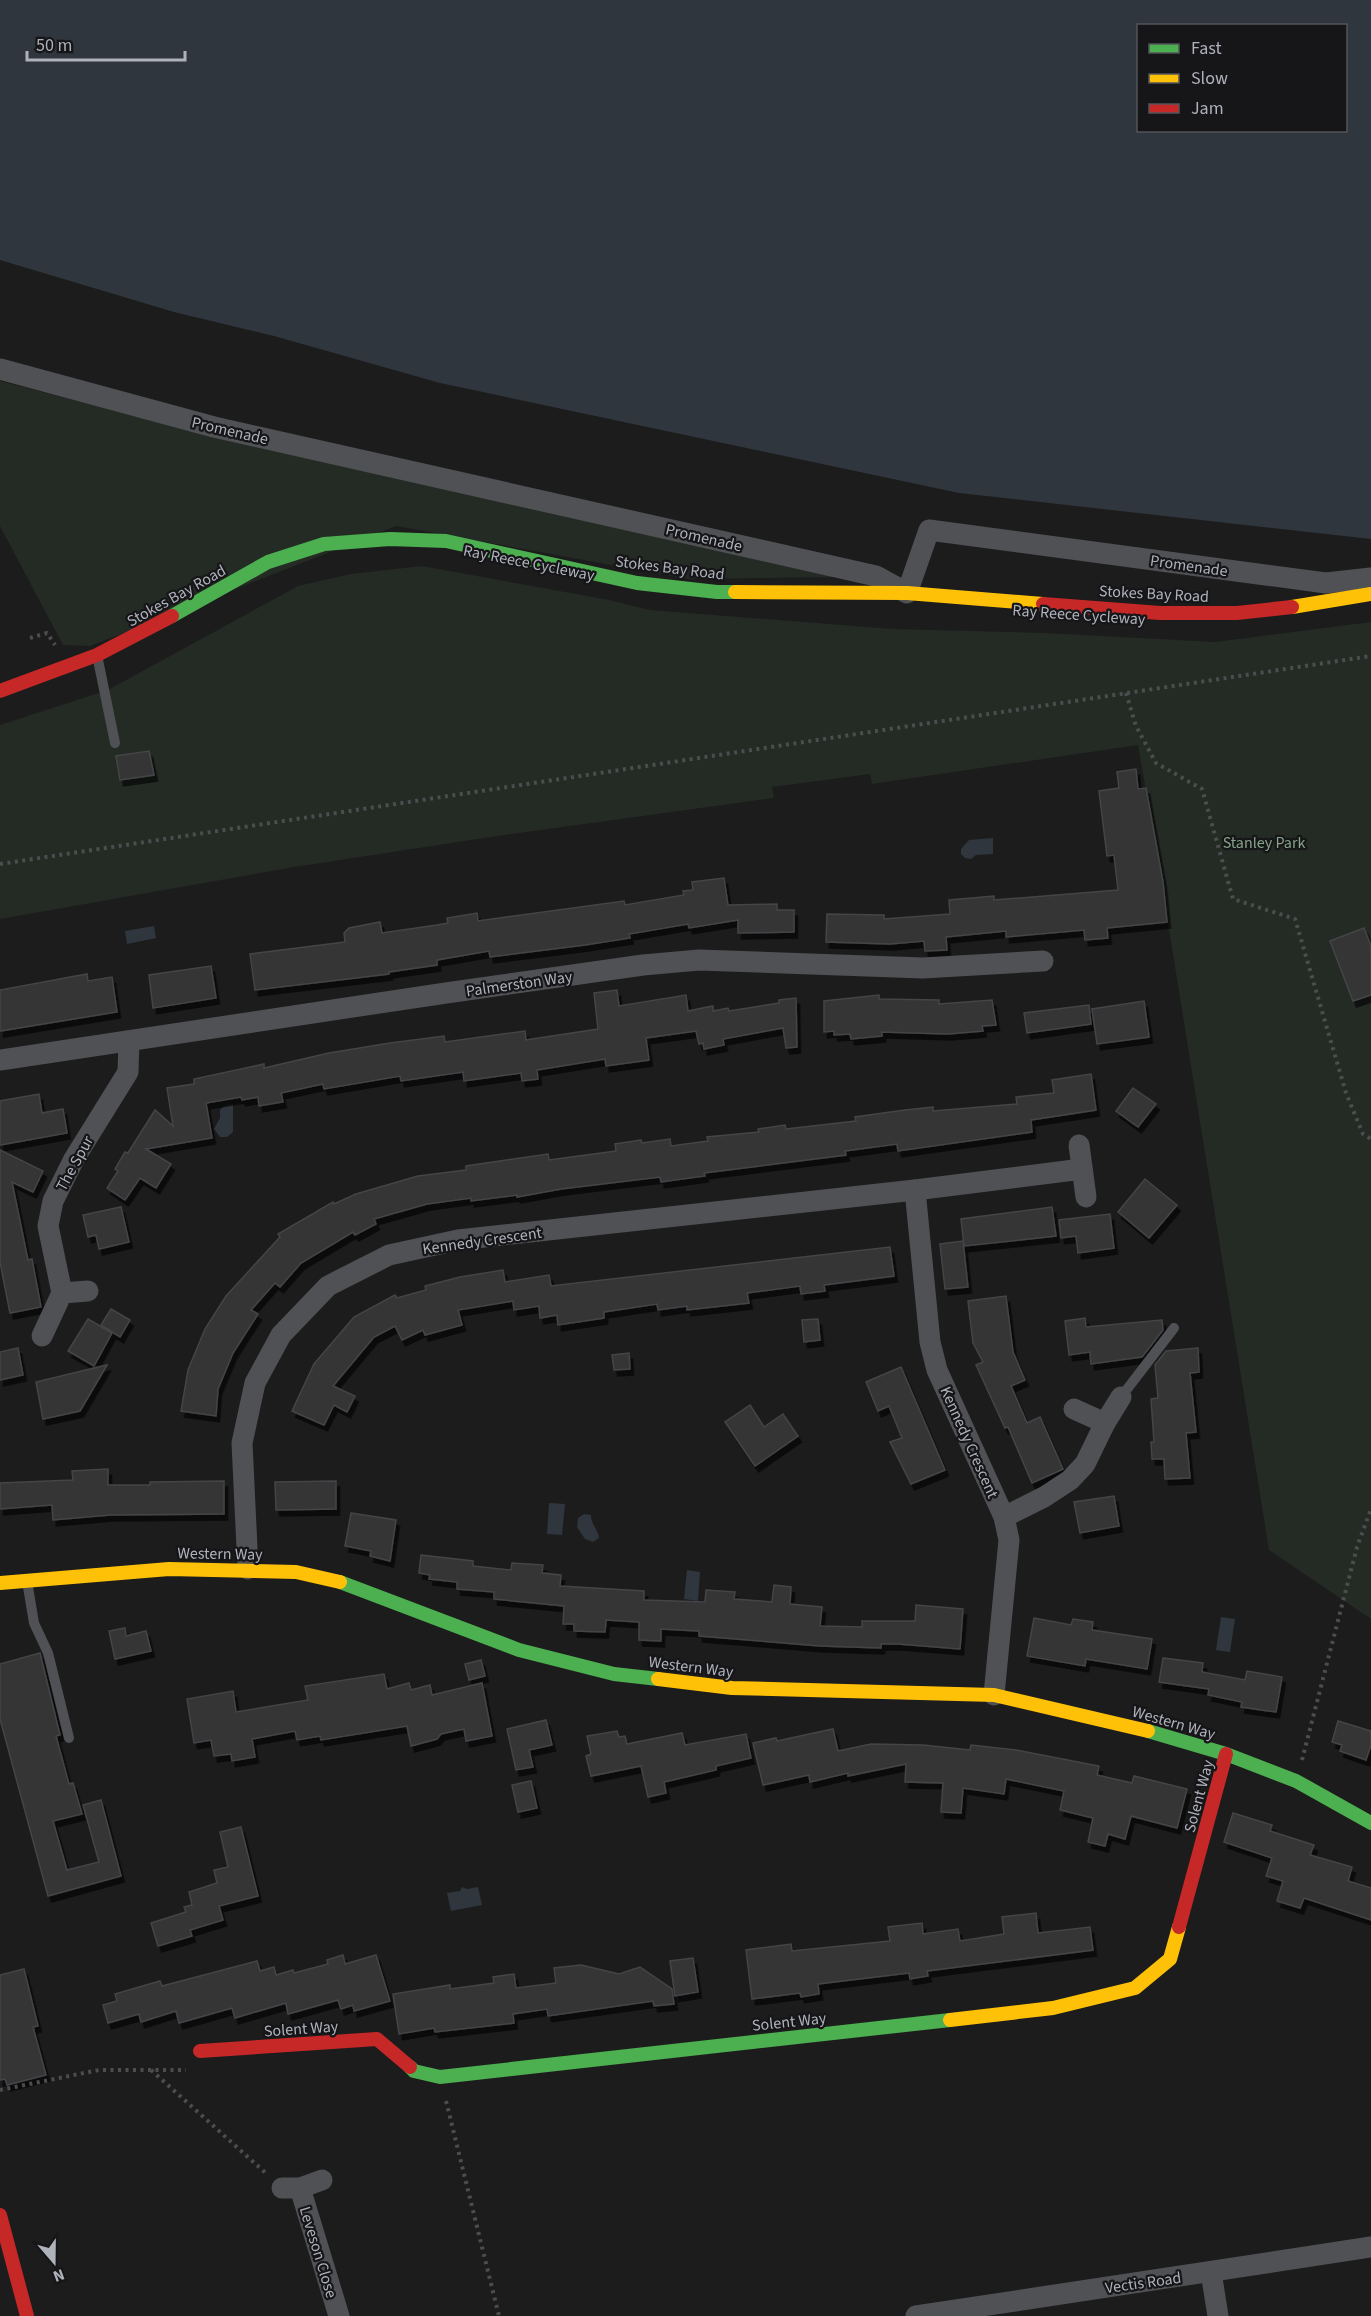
<svg xmlns="http://www.w3.org/2000/svg" width="1371" height="2316" font-family="'Source Sans 3',sans-serif">
<style>
.green{fill:#242b25}
.water{fill:#2f363d;fill-rule:evenodd}
.building{fill:#343434;stroke:#444548;stroke-width:1.5;filter:url(#shadow)}
.lines{fill:none;stroke-linecap:round;stroke-linejoin:round}
.path{stroke:#4c4d4f;stroke-width:4;stroke-dasharray:3 4.5;stroke-linecap:butt}
.lane{stroke:#505154;stroke-width:10}
.street{stroke:#505154;stroke-width:21}
.fast{stroke:#4caf50;stroke-width:14}
.slow{stroke:#ffc107;stroke-width:14}
.jam{stroke:#c62828;stroke-width:14}
.labels{text-anchor:middle;stroke-width:4.5;stroke-linejoin:round;paint-order:stroke}
.street-label{font-size:16px;fill:#aeb2bb;stroke:#161518}
.park-label{font-size:16px;fill:#86a589;stroke:#161518}
</style>
<defs>
<filter id="shadow"><feDropShadow dx="3.5" dy="6" stdDeviation="0" flood-color="#0009"/></filter>
</defs>
<rect width="100%" height="100%" fill="#1c1c1c"/>
<!-- green -->
<g class="green">
<polygon points="0,381 248,445 838,577 689,579 396,526 90,646 63,645 0,526"/>
<polygon points="422,566 609,600 650,610 893,629 1045,633 1215,642 1371,622 1371,1619 1269,1550 1154,836 1138,745 872,784 870,774 772,787 774,798 504,835 294,867 0,919 0,725 108,690 298,586 351,574"/>
</g>
<!-- water -->
<g class="water">
<path d="M 0,0 L 1371,0 L 1371,539 L 959,493 L 440,383 L 274,336 L 174,312 L 0,260 ZM 1138,26 L 1346,26 L 1346,130 L 1138,130 Z"/>
<polygon points="993,838 993,854 976,855 971,859 965,858 961,854 961,849 969,840"/>
<polygon points="154,926 156,938 127,944 125,931"/>
<polygon points="233,1104 233,1132 227,1137 220,1137 214,1129 220,1118 220,1110 224,1106"/>
<polygon points="549,1503 565,1504 562,1535 547,1534"/>
<path d="M 584,1514 L 591,1515 C 591,1525 598,1529 599,1538 L 593,1542 L 585,1539 L 577,1527 L 578,1518 Z"/>
<polygon points="687,1570 700,1572 698,1601 684,1599"/>
<polygon points="1221,1617 1235,1619 1230,1652 1216,1650"/>
<polygon points="462,1887 467,1889 478,1887 482,1905 451,1911 447,1893 460,1891"/>
</g>
<!-- building -->
<g class="building">
<polygon points="149,751 154,775 120,780 116,756"/>
<polygon points="1136,769 1138,789 1146,788 1163,882 1167,922 1107,928 1108,938 1085,940 1084,930 1006,937 1006,931 946,937 947,950 925,951 924,941 890,944 826,942 827,914 884,915 884,919 950,914 949,900 994,896 994,900 1118,890 1114,855 1107,856 1099,791 1119,788 1117,772"/>
<polygon points="724,878 728,905 777,904 777,910 794,910 794,932 738,933 738,920 689,928 688,924 629,934 630,938 585,945 490,957 489,951 437,960 437,965 389,972 389,974 255,990 250,954 345,942 344,933 349,928 380,922 382,933 437,925 448,923 447,918 477,913 478,921 624,901 625,905 684,895 683,891 693,890 692,882"/>
<polygon points="1364,928 1371,946 1371,995 1353,1001 1330,941"/>
<polygon points="211,966 216,998 153,1008 149,975"/>
<polygon points="87,974 88,981 112,977 117,1012 0,1031 0,990"/>
<polygon points="617,990 619,1006 686,995 688,1011 713,1006 713,1011 728,1008 729,1011 779,1003 779,1000 796,998 797,1047 786,1048 783,1028 723,1039 724,1045 704,1049 703,1043 699,1044 696,1031 646,1038 649,1060 606,1066 605,1059 537,1070 538,1079 522,1081 521,1073 464,1081 463,1072 401,1081 400,1076 324,1089 323,1084 281,1093 283,1102 259,1106 258,1097 242,1100 241,1097 206,1103 212,1138 146,1149 171,1164 156,1188 140,1178 125,1200 107,1188 118,1171 115,1169 125,1152 128,1153 155,1110 173,1126 167,1088 194,1084 194,1079 264,1064 264,1068 329,1053 390,1043 444,1036 445,1042 525,1031 526,1040 598,1029 594,993"/>
<polygon points="879,995 879,999 939,1000 939,1004 992,1000 996,1025 982,1026 983,1031 948,1034 882,1032 882,1036 851,1039 850,1034 834,1035 834,1031 824,1032 824,1001"/>
<polygon points="1144,1001 1149,1037 1097,1044 1092,1009"/>
<polygon points="1089,1005 1091,1024 1027,1033 1024,1013"/>
<polygon points="1091,1074 1096,1110 1031,1120 1032,1132 898,1151 897,1144 845,1151 846,1155 704,1173 705,1176 661,1182 660,1177 561,1189 517,1197 517,1195 471,1201 471,1198 427,1204 374,1219 376,1224 355,1235 353,1232 301,1263 280,1287 275,1283 251,1310 258,1314 233,1353 218,1389 216,1416 181,1411 188,1370 205,1329 226,1296 280,1237 278,1234 333,1202 334,1204 356,1194 418,1176 466,1170 466,1166 548,1154 549,1160 616,1151 615,1144 641,1140 642,1143 670,1139 671,1146 708,1141 707,1137 759,1132 758,1129 785,1125 786,1129 856,1121 855,1117 905,1110 933,1107 933,1111 1017,1104 1016,1097 1054,1093 1052,1080"/>
<polygon points="1133,1088 1156,1104 1138,1127 1116,1111"/>
<polygon points="39,1094 42,1113 63,1109 67,1133 0,1145 0,1101"/>
<polygon points="0,1150 43,1171 33,1192 12,1182 28,1260 32,1259 41,1307 10,1313 0,1262"/>
<polygon points="1145,1179 1177,1205 1149,1238 1118,1212"/>
<polygon points="121,1207 129,1242 99,1249 96,1235 88,1237 83,1215"/>
<polygon points="1052,1207 1056,1236 964,1246 961,1219"/>
<polygon points="1110,1214 1114,1248 1078,1253 1076,1236 1061,1238 1059,1220"/>
<polygon points="963,1241 968,1287 945,1289 940,1244"/>
<polygon points="890,1247 894,1276 824,1285 825,1291 801,1294 800,1286 747,1293 749,1303 687,1310 687,1306 658,1310 657,1304 604,1312 604,1318 558,1325 557,1315 540,1318 539,1306 514,1310 513,1301 458,1310 462,1325 425,1335 423,1330 402,1340 395,1326 374,1337 333,1386 355,1396 347,1412 334,1405 324,1425 292,1411 314,1364 354,1317 395,1295 397,1298 426,1290 425,1286 460,1277 503,1270 505,1282 549,1275 551,1286"/>
<polygon points="1006,1296 1013,1352 1025,1380 1011,1386 1027,1423 1040,1417 1063,1469 1032,1483 1008,1427 1005,1428 976,1365 983,1362 973,1343 968,1301"/>
<polygon points="111,1309 130,1320 120,1337 101,1325"/>
<polygon points="1085,1318 1086,1327 1162,1320 1163,1330 1142,1357 1091,1364 1090,1352 1069,1355 1065,1321"/>
<polygon points="88,1319 112,1333 94,1366 68,1351"/>
<polygon points="818,1319 820,1340 804,1342 802,1320"/>
<polygon points="18,1348 23,1375 0,1380 0,1352"/>
<polygon points="1198,1348 1199,1372 1190,1373 1196,1432 1186,1433 1190,1478 1165,1479 1164,1459 1152,1459 1151,1442 1154,1442 1151,1399 1158,1398 1155,1365 1166,1351"/>
<polygon points="629,1353 630,1369 614,1370 612,1355"/>
<polygon points="107,1365 80,1411 43,1419 36,1382"/>
<polygon points="901,1367 945,1470 911,1484 890,1442 902,1438 889,1406 878,1411 866,1382"/>
<polygon points="750,1405 764,1427 783,1414 798,1436 755,1466 725,1422"/>
<polygon points="108,1469 108,1485 150,1485 150,1482 224,1481 224,1514 110,1515 53,1520 52,1505 0,1509 0,1483 73,1480 72,1471"/>
<polygon points="336,1481 336,1509 276,1510 275,1482"/>
<polygon points="1114,1496 1119,1526 1080,1533 1074,1502"/>
<polygon points="351,1513 396,1520 390,1561 370,1556 371,1551 345,1546"/>
<polygon points="421,1555 473,1561 473,1566 511,1570 512,1563 543,1565 542,1573 561,1575 560,1586 644,1591 644,1600 705,1602 706,1590 735,1592 734,1599 772,1602 774,1585 791,1587 790,1604 822,1607 820,1626 862,1627 862,1621 915,1621 916,1605 963,1609 960,1649 898,1644 881,1644 881,1648 820,1646 699,1636 699,1631 661,1629 661,1641 639,1640 639,1622 606,1620 605,1632 574,1631 574,1624 563,1624 564,1606 494,1599 494,1592 457,1589 457,1582 429,1579 430,1575 419,1573"/>
<polygon points="1034,1618 1071,1625 1073,1619 1093,1622 1092,1630 1152,1639 1147,1669 1086,1659 1085,1666 1027,1656"/>
<polygon points="125,1628 126,1636 146,1631 151,1651 115,1659 109,1631"/>
<polygon points="40,1653 60,1735 56,1736 69,1784 73,1783 82,1814 53,1821 67,1870 99,1862 83,1805 101,1800 121,1876 48,1896 0,1719 0,1664"/>
<polygon points="1163,1658 1203,1663 1202,1672 1245,1680 1247,1671 1282,1677 1276,1712 1241,1707 1242,1702 1208,1695 1209,1689 1159,1682"/>
<polygon points="481,1660 485,1676 469,1680 465,1664"/>
<polygon points="384,1674 387,1689 409,1683 411,1690 430,1685 432,1695 482,1683 492,1736 466,1741 464,1729 441,1734 437,1739 411,1746 407,1726 321,1740 320,1736 297,1740 295,1731 252,1739 255,1757 232,1761 231,1754 214,1756 211,1740 194,1743 187,1699 233,1691 236,1712 308,1700 305,1686"/>
<polygon points="546,1720 552,1745 529,1750 533,1767 516,1770 507,1729"/>
<polygon points="1338,1721 1371,1731 1371,1745 1366,1760 1340,1751 1342,1745 1332,1742"/>
<polygon points="833,1729 838,1751 871,1744 923,1745 970,1750 971,1745 1016,1750 1099,1766 1097,1775 1132,1783 1134,1776 1187,1789 1177,1828 1131,1816 1125,1839 1108,1834 1105,1846 1088,1842 1093,1818 1060,1810 1064,1791 1006,1779 1004,1794 963,1788 961,1813 941,1812 943,1783 905,1782 906,1764 848,1776 848,1773 810,1782 809,1775 763,1785 753,1743 776,1738 777,1741"/>
<polygon points="617,1731 619,1737 625,1736 627,1744 682,1733 685,1745 746,1734 751,1758 716,1766 716,1770 664,1782 666,1793 648,1797 641,1766 591,1776 586,1756 591,1754 587,1736"/>
<polygon points="531,1781 537,1808 518,1812 512,1785"/>
<polygon points="1233,1813 1272,1825 1270,1831 1314,1845 1310,1855 1352,1867 1348,1881 1371,1888 1371,1920 1304,1898 1300,1908 1277,1901 1283,1881 1266,1876 1272,1858 1224,1842"/>
<polygon points="241,1827 258,1896 219,1906 223,1920 190,1930 192,1936 158,1946 151,1923 186,1912 184,1907 192,1905 189,1892 217,1883 214,1870 228,1867 220,1832"/>
<polygon points="1036,1913 1038,1933 1090,1927 1093,1950 927,1971 928,1976 910,1979 909,1973 818,1984 819,1994 801,1997 800,1993 752,1999 746,1950 791,1944 792,1951 890,1941 888,1927 922,1923 923,1934 958,1929 960,1941 1004,1934 1002,1917"/>
<polygon points="343,1955 345,1964 376,1955 390,2001 354,2011 353,2005 341,2009 338,2000 288,2014 286,2003 235,2018 232,2008 179,2023 176,2011 141,2022 139,2014 108,2023 103,2005 117,2001 115,1994 160,1981 162,1986 257,1961 260,1971 274,1967 276,1975 293,1970 294,1973 328,1964 327,1960"/>
<polygon points="693,1958 698,1992 675,1996 670,1961"/>
<polygon points="581,1965 619,1974 640,1967 672,1989 674,2004 654,2006 653,2001 548,2016 547,2009 513,2014 514,2023 435,2032 434,2028 399,2034 393,1994 450,1985 450,1989 494,1983 493,1977 514,1974 516,1988 556,1983 554,1968"/>
<polygon points="24,1969 38,2026 33,2027 46,2075 7,2085 5,2079 0,2080 0,1975"/>
</g>
<g class="lines">
<!-- path -->
<g class="path">
<polyline points="30,638 47,633 55,645"/>
<polyline points="1126,693 1136,726 1156,763 1202,789 1233,899 1295,919 1346,1093 1363,1134 1371,1139"/>
<polyline points="0,864 1371,656"/>
<polyline points="1302,1760 1357,1547 1371,1509"/>
<polyline points="151,2070 268,2175"/>
<polyline points="0,2090 99,2070 186,2070"/>
<polyline points="446,2101 499,2316"/>
</g>
<!-- lane -->
<g class="lane">
<polyline points="97,655 115,743"/>
<polyline points="1121,1397 1174,1328"/>
<polyline points="27,1581 34,1623 48,1653 69,1738"/>
</g>
<!-- street -->
<g class="street">
<polyline points="0,369 214,427 876,576 907,593 929,530 1326,583 1371,578"/>
<polyline points="0,1060 446,993 643,965 699,960 923,968 1043,961"/>
<polyline points="1079,1145 1086,1197"/>
<polyline points="915,1190 930,1342 937,1370 1004,1517 1009,1540 994,1695"/>
<polyline points="62,1293 48,1226 53,1201 74,1159 128,1072 129,1041"/>
<polyline points="42,1336 62,1293 88,1291"/>
<polyline points="1074,1409 1105,1423"/>
<polyline points="1004,1517 1044,1497 1070,1480 1085,1464 1105,1423 1121,1397"/>
<polyline points="248,1569 242,1443 255,1383 281,1335 328,1286 389,1255 458,1240 915,1190 1082,1169"/>
<polyline points="282,2188 300,2188 322,2180"/>
<polyline points="300,2188 339,2316"/>
<polyline points="1211,2272 1218,2316"/>
<polyline points="916,2316 1371,2247"/>
</g>
<!-- fast -->
<g class="fast">
<polyline points="172,616 268,562 324,544 390,539 446,541 637,583 717,592 735,592"/>
<polyline points="340,1582 519,1650 614,1674 658,1679"/>
<polyline points="1148,1731 1226,1754 1296,1781 1371,1823"/>
<polyline points="410,2067 414,2071 440,2077 950,2020"/>
</g>
<!-- slow -->
<g class="slow">
<polyline points="735,592 907,593 1043,604"/>
<polyline points="1292,607 1371,594"/>
<polyline points="0,1583 169,1569 296,1572 340,1582"/>
<polyline points="658,1679 732,1688 994,1695 1148,1731"/>
<polyline points="950,2020 1053,2008 1135,1988 1170,1959 1179,1927"/>
</g>
<!-- jam -->
<g class="jam">
<polyline points="1043,604 1160,613 1237,613 1292,607"/>
<polyline points="0,691 97,655 172,616"/>
<polyline points="1179,1927 1226,1754"/>
<polyline points="200,2051 377,2039 410,2067"/>
<polyline points="0,2215 27,2316"/>
</g>
</g>
<g class="labels">
<!-- street labels -->
<g class="street-label">
<text transform="translate(230 430) rotate(13)" y="6">Promenade</text>
<text transform="translate(704 537) rotate(13)" y="6">Promenade</text>
<text transform="translate(529 562) rotate(11)" y="6">Ray Reece Cycleway</text>
<text transform="translate(1189 565) rotate(8)" y="6">Promenade</text>
<text transform="translate(670 567) rotate(7)" y="6">Stokes Bay Road</text>
<text transform="translate(1154 593) rotate(3)" y="6">Stokes Bay Road</text>
<text transform="translate(176 595) rotate(-29)" y="6">Stokes Bay Road</text>
<text transform="translate(1079 614) rotate(4)" y="6">Ray Reece Cycleway</text>
<text transform="translate(519 983) rotate(-8)" y="6">Palmerston Way</text>
<text transform="translate(74 1163) rotate(-61)" y="6">The Spur</text>
<text transform="translate(482 1240) rotate(-8)" y="6">Kennedy Crescent</text>
<text transform="translate(970 1442) rotate(66)" y="6">Kennedy Crescent</text>
<text transform="translate(220 1553) rotate(1)" y="6">Western Way</text>
<text transform="translate(691 1666) rotate(7)" y="6">Western Way</text>
<text transform="translate(1174 1722) rotate(16)" y="6">Western Way</text>
<text transform="translate(1198 1796) rotate(-75)" y="6">Solent Way</text>
<text transform="translate(789 2021) rotate(-6)" y="6">Solent Way</text>
<text transform="translate(301 2028) rotate(-4)" y="6">Solent Way</text>
<text transform="translate(319 2252) rotate(73)" y="6">Leveson Close</text>
<text transform="translate(1143 2282) rotate(-8)" y="6">Vectis Road</text>
</g>
<!-- park labels -->
<g class="park-label">
<text x="1264" y="848">Stanley Park</text>
</g>
</g>
<!-- legend -->
<rect x="1137" y="24" width="210" height="108" fill="#161518" stroke="#535459" stroke-width="1.5"/>
<rect x="1149" y="44" width="30" height="9" fill="#4caf50" stroke="#535459" stroke-width="1.5"/>
<text x="1191" y="54" font-size="18" fill="#aeb2bb">Fast</text>
<rect x="1149" y="74" width="30" height="9" fill="#ffc107" stroke="#535459" stroke-width="1.5"/>
<text x="1191" y="84" font-size="18" fill="#aeb2bb">Slow</text>
<rect x="1149" y="104" width="30" height="9" fill="#c62828" stroke="#535459" stroke-width="1.5"/>
<text x="1191" y="114" font-size="18" fill="#aeb2bb">Jam</text>
<!-- north arrow -->
<g transform="translate(54 2262) rotate(160)" stroke="#161518" stroke-width="4.5" paint-order="stroke">
<path d="M0-4.5L10 22L0 15L-10 22Z" fill="#aeb2bb"/>
<text y="-9" font-size="16" font-weight="bold" text-anchor="middle" fill="#aeb2bb">N</text>
</g>
<!-- scale -->
<path d="M27 51v9h158v-9" fill="none" stroke="#aeb2bb" stroke-width="3"/>
<text x="36" y="51" font-size="18" fill="#aeb2bb" stroke="#161518" stroke-width="4.5" paint-order="stroke">50 m</text>
</svg>
